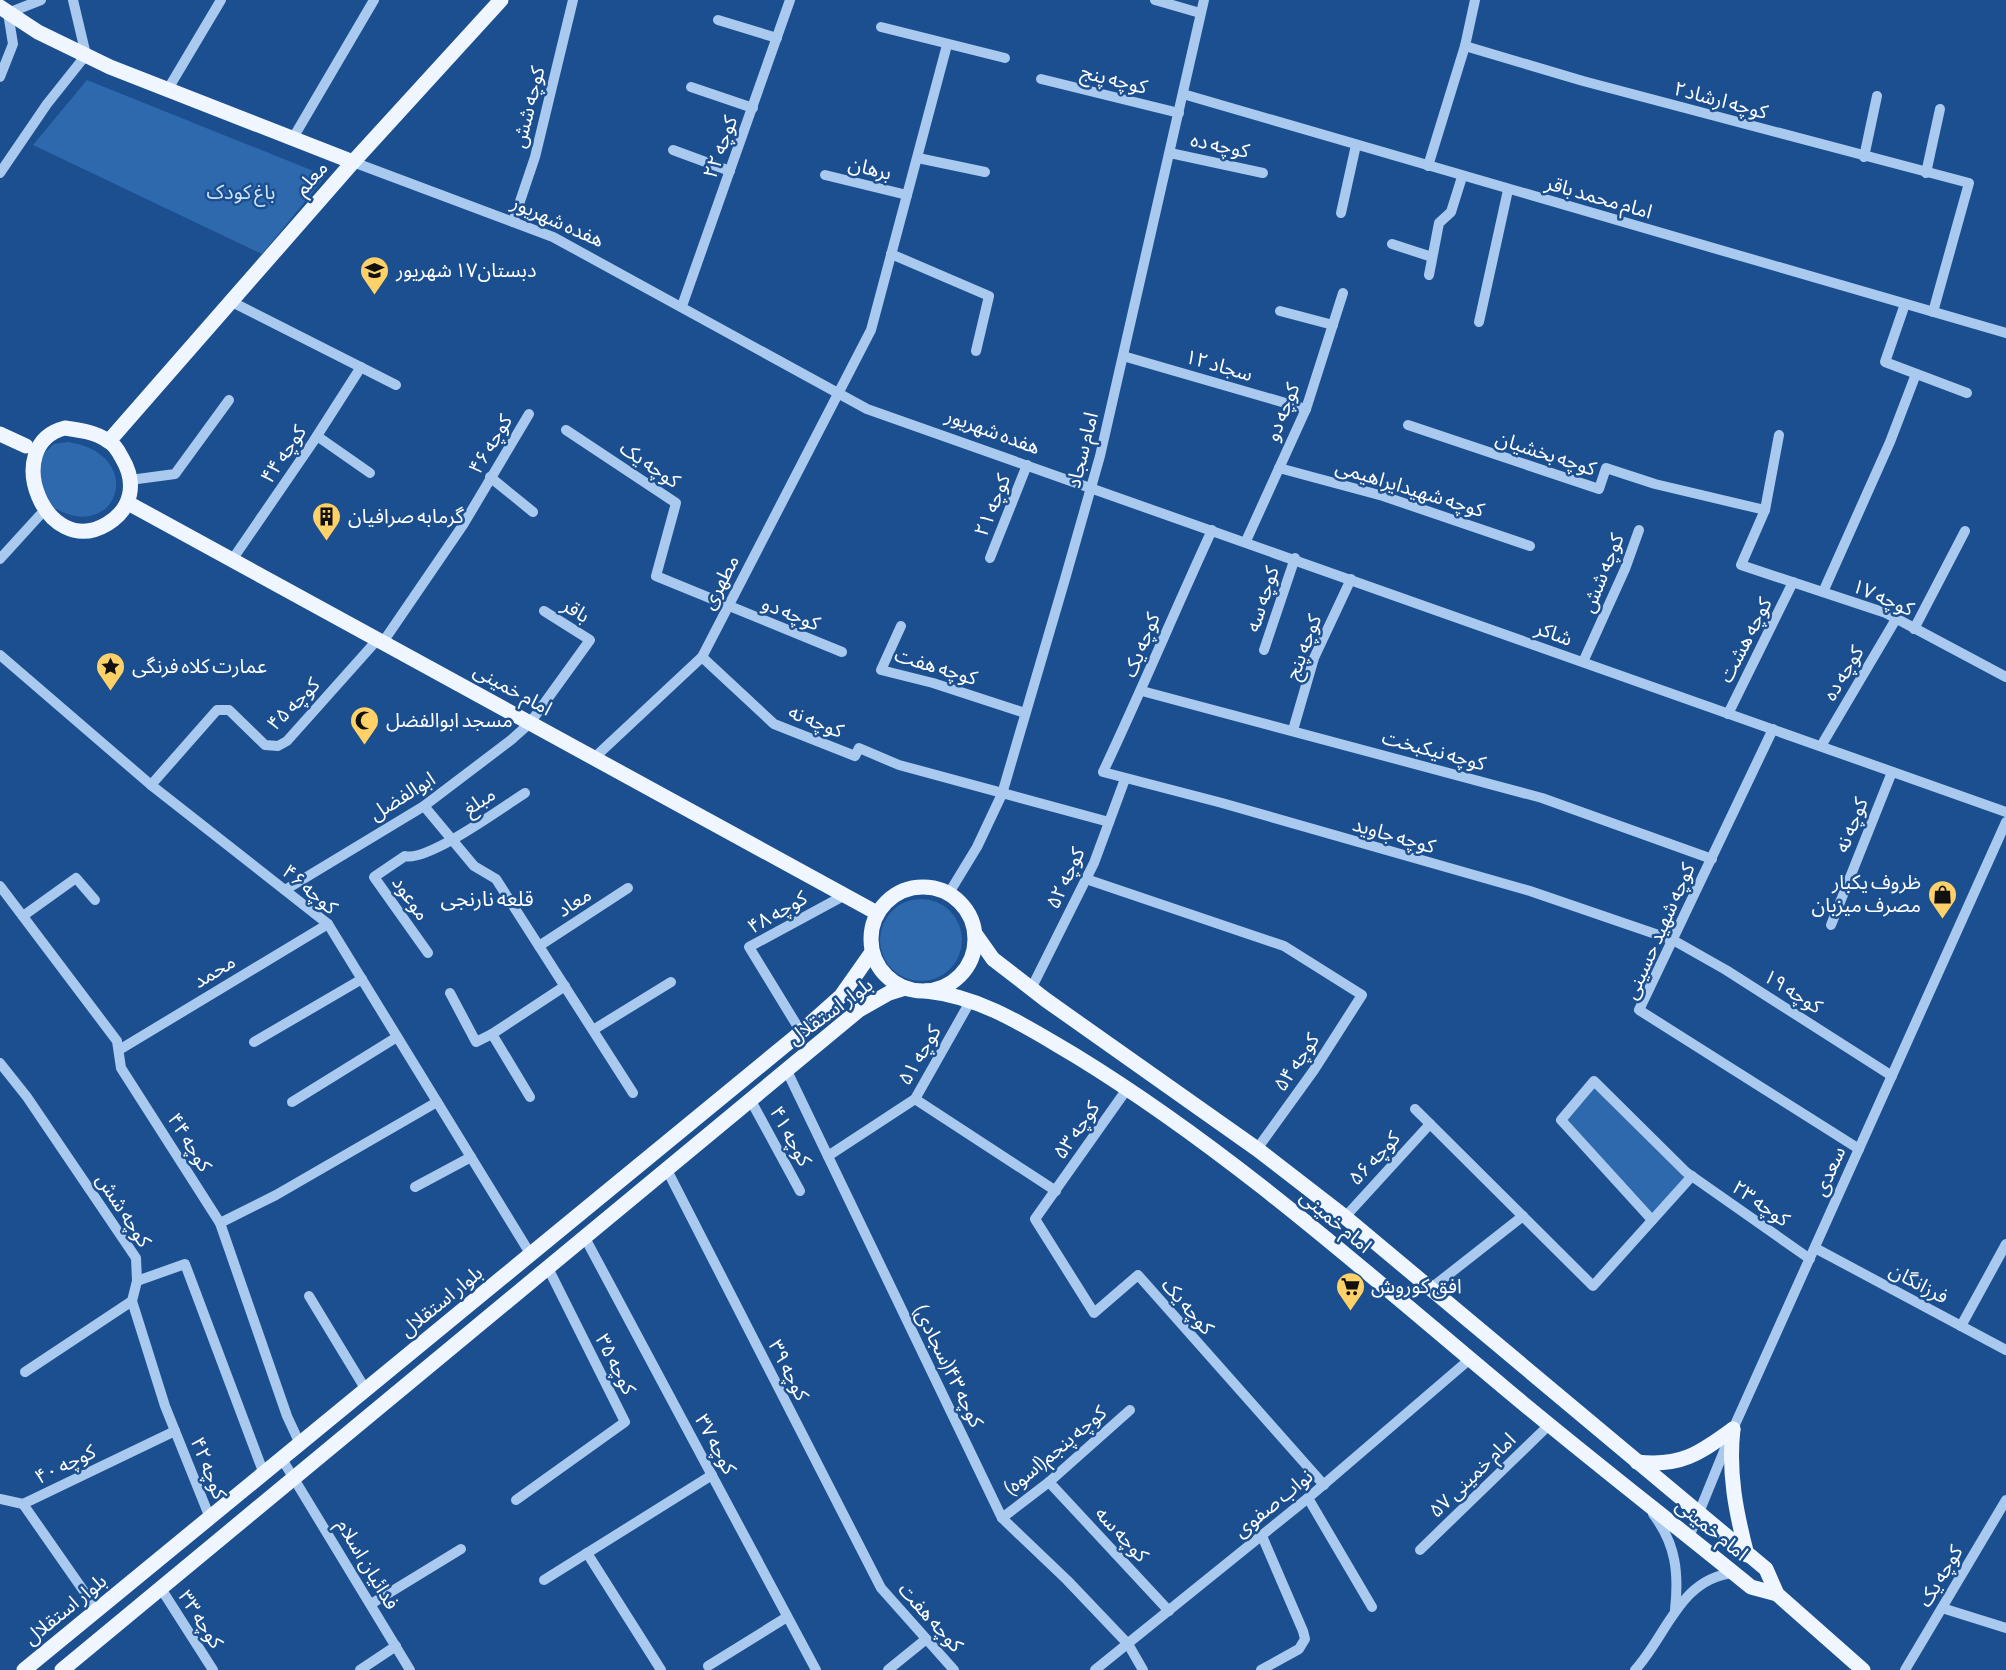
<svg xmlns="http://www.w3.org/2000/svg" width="2006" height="1670" font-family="'Asap Condensed','Noto Sans Arabic',sans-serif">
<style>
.green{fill:#2e69ad}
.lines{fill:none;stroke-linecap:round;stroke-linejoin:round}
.minor{stroke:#a9c9ee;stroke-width:10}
.major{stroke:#f0f6ff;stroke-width:15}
.labels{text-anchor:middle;stroke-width:5;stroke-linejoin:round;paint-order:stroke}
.street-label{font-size:20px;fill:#fff;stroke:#1b4f8f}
.park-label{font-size:20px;fill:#cfe3fa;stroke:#1b4f8f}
.poi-label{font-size:20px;fill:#fff;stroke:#1b4f8f;text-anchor:start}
.neighbourhood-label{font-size:21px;fill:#fff;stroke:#1b4f8f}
</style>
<rect width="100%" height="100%" fill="#1b4f8f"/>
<!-- green -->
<g class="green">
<polygon points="87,80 326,176 262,254 33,145"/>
<path d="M 68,442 C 146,454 119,539 60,511 C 54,508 45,504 42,497 C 37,487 37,472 35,461 L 54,444 Z"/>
<circle cx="921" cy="940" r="41"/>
<polygon points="1594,1081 1692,1176 1652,1220 1561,1120"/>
</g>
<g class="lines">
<!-- minor -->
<g class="minor">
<polyline points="1155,0 1200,13"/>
<polyline points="718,20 777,38"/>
<polyline points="881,27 1005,58"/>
<polyline points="1465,46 1583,81 1969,183 1933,312"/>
<polyline points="0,77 13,44 8,13 41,0"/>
<polyline points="1041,79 1179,113"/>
<polyline points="691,87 753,108"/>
<polyline points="168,89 221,0"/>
<polyline points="1183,94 2006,333"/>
<polyline points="293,138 374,0"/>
<polyline points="673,150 730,171"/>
<polyline points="1170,153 1263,173"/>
<polyline points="1864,157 1877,96"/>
<polyline points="918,158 985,172"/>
<polyline points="353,162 553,237 867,409 2006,812"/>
<polyline points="1428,166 1465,46 1475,0"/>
<polyline points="0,173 47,104 86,55 73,0"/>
<polyline points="1926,173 1940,109"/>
<polyline points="825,175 907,195"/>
<polyline points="1341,213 1356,145"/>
<polyline points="513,222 535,157 573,0"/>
<polyline points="1392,244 1432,257"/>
<polyline points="891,254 989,296 976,351"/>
<polyline points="1429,275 1439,223 1451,212 1462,177"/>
<polyline points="230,301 396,385"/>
<polyline points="1905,304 1885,362 1967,393"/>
<polyline points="682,306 790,0"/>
<polyline points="1280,311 1333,325"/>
<polyline points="1479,322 1508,190"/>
<polyline points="1123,356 1306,409"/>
<polyline points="1408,425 1599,489 1606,468 1655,484 1765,510"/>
<polyline points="566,430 676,503 656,576 842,652"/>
<polyline points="1779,435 1765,510 1741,565 1886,613 2006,677"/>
<polyline points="317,436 370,473"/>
<polyline points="1279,468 1383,496 1530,546"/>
<polyline points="490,477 533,512"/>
<polyline points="130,480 175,474 229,400"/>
<path d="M 1212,530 C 1175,610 1141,692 1103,772 L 1222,803 L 1530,891 L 1673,940 L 1726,970 L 1892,1076"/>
<polyline points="1246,541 1306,409 1343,293"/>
<polyline points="990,558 1027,465"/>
<polyline points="0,559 40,515"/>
<polyline points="232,560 313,442 361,367"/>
<polyline points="1823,592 1890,442 1916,374"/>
<polyline points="901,626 881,670 933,683 1025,713"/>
<polyline points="1914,629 1965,531"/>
<polyline points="383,642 463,525 529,414"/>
<polyline points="1264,650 1295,558"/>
<polyline points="0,655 151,785 328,924 531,1255"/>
<polyline points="702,657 774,724 855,756 859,748 899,765 1109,822"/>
<polyline points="1583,662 1625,569 1639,530"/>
<polyline points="1142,691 1542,798 1712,859"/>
<polyline points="1728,714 1793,582"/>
<polyline points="1773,729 1639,1010 1859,1149"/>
<polyline points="1293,730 1314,658 1351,579"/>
<polyline points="1821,746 1896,619"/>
<polyline points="594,758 702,657 871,330 947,45"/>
<polyline points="151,785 217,710 229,710 265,745 278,746 287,741 378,639"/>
<polyline points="424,806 474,866 496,879 633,1093"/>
<polyline points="1086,879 1284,946 1362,995 1314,1070 1257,1149"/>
<polyline points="0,886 117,1041 121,1068 220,1223 287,1416 300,1444"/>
<polyline points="285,890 424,806 511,740 530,723 590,640 544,611"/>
<polyline points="949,893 977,847 1002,794 1065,579 1100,456 1204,0"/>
<polyline points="23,916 76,878 95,900"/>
<polyline points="1831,925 1892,772"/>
<polyline points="539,946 628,888"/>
<path d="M 428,953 L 374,877 L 405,856 C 428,862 503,807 525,793"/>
<polyline points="1031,989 1094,863 1125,779"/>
<polyline points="450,993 476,1042 492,1034"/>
<polyline points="593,1030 671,982"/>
<polyline points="801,1032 749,947 845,895"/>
<polyline points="254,1042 362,979"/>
<polyline points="119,1050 328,924"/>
<polyline points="0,1063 27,1097 136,1258 137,1281 132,1301 165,1406 210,1518"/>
<polyline points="786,1069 1002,1518 1067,1580 1128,1644 1143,1670"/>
<polyline points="1127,1089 1035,1219 1094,1313 1138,1275 1324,1485"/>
<polyline points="530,1097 492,1034 565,986"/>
<polyline points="750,1099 800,1191"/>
<polyline points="915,1099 1056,1191"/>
<polyline points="292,1102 397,1037"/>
<polyline points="1415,1109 1593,1286 1692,1176"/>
<polyline points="828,1156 915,1099 971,1000"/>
<polyline points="666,1168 881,1588 954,1670"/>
<polyline points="415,1187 471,1157"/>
<polyline points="1345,1217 1430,1124"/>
<polyline points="1652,1220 1561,1120 1594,1081 1686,1172 1810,1259"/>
<polyline points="220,1223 276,1195 437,1102"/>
<polyline points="584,1236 816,1670"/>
<polyline points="1815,1248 2006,1350"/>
<polyline points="137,1281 185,1264 264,1474"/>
<polyline points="1430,1289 1523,1216"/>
<polyline points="309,1296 366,1390"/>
<polyline points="1961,1326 2006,1244"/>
<polyline points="25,1372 132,1301"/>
<polyline points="282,1459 410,1670"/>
<polyline points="1049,1482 1169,1611"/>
<polyline points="1308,1498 1372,1607"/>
<polyline points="0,1499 23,1504"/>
<polyline points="516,1500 625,1422 547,1266"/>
<path d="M 1653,1514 C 1676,1544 1679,1573 1675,1610"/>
<polyline points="1002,1518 1049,1482 1130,1410"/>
<polyline points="1689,1537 1733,1429 2006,822"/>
<polyline points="1420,1550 1549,1425"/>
<polyline points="587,1553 661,1670"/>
<polyline points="544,1580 712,1475"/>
<polyline points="160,1587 213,1670"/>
<polyline points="371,1604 461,1549"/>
<polyline points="1942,1608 2006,1628"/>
<polyline points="97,1610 23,1504 175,1431"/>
<polyline points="708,1666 787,1617"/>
<polyline points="360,1670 396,1646"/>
<polyline points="888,1670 925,1640"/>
<polyline points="1095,1670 1308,1498 1470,1359"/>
<polyline points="1261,1670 1299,1649 1305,1639 1303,1631 1262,1536"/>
<path d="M 1635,1670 C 1667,1635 1680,1578 1734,1573"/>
<polyline points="1905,1670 2006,1500"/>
</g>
<!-- major -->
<g class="major">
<polyline points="0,7 38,32 110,67 353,162"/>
<path d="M 65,428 C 79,430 95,432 108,441 C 114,444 119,452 122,458 C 137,483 132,509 107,524 C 45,561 0,444 65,428 Z"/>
<polyline points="0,434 26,446"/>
<polyline points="109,441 353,162 501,0"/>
<polyline points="128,503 877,913"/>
<circle cx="923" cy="939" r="52"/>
<polyline points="976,935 993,959 1046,1000 1257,1149 1345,1217 1766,1569 1777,1594 1863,1670"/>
<path d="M 926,991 C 983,997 1028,1028 1076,1056 C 1231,1151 1368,1274 1507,1390 C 1587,1457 1670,1521 1751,1587 L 1777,1594"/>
<path d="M 1733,1429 C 1728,1473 1736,1512 1747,1555"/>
<path d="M 1637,1462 C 1680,1467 1699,1454 1733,1429"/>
<polyline points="24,1670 794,1038 841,996 872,952"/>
<polyline points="62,1670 859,1010 889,993 905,988"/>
</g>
</g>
<!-- icons -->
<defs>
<symbol id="school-pin" viewBox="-11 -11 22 30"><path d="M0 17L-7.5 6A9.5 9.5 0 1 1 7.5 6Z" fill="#ffd166" stroke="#1b4f8f"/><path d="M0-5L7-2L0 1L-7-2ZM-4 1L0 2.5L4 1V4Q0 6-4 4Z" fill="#111"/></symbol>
<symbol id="building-pin" viewBox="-11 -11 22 30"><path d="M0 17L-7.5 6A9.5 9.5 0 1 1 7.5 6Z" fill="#ffd166" stroke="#1b4f8f"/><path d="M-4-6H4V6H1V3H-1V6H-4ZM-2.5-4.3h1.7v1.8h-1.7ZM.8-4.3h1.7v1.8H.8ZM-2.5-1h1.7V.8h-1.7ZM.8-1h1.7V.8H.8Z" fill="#111"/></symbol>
<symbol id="sight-pin" viewBox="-11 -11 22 30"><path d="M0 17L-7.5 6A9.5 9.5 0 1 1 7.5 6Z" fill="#ffd166" stroke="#1b4f8f"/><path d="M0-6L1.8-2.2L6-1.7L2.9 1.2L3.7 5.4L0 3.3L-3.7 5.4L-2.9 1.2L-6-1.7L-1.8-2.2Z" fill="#111"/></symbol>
<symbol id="mosque-pin" viewBox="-11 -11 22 30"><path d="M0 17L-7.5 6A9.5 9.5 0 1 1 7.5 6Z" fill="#ffd166" stroke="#1b4f8f"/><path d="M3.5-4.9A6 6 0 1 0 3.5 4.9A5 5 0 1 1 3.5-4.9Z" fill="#111"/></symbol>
<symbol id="shop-pin" viewBox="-11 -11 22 30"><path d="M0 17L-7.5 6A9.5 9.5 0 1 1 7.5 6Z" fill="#ffd166" stroke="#1b4f8f"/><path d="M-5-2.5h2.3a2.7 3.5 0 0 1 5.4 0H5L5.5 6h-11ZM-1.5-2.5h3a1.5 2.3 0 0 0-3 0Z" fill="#111"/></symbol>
<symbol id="supermarket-pin" viewBox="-11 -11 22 30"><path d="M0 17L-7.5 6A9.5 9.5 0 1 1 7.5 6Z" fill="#ffd166" stroke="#1b4f8f"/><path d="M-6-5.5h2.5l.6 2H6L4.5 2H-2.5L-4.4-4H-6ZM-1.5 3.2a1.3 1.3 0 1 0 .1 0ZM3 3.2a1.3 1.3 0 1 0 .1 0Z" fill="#111"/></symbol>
</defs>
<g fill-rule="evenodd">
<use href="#school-pin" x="358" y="254" width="33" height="45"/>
<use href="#building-pin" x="310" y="500" width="33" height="45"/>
<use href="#sight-pin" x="94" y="650" width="33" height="45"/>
<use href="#mosque-pin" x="348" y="704" width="33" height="45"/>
<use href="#shop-pin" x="1926" y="878" width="33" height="45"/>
<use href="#supermarket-pin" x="1334" y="1270" width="33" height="45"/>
</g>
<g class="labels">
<!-- street labels -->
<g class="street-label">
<text transform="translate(1114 79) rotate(14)" y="7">کوچه پنج</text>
<text transform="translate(1721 100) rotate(15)" y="7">کوچه ارشاد۲</text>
<text transform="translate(528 107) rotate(-76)" y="7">کوچه شش</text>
<text transform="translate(1220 145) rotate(12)" y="7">کوچه ده</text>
<text transform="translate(720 147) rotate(-70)" y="7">کوچه ۲۲</text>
<text transform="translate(870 168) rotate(14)" y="7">برهان</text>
<text transform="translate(311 178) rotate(-48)" y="7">معلم</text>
<text transform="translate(1599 197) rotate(16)" y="7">امام محمد باقر</text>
<text transform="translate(558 221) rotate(24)" y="7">هفده شهریور</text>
<text transform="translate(1219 365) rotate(16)" y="7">سجاد ۱۲</text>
<text transform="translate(1282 412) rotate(-68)" y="7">کوچه دو</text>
<text transform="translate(993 431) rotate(20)" y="7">هفده شهریور</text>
<text transform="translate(490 444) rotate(-59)" y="7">کوچه ۴۶</text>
<text transform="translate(1082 450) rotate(-76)" y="7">امام سجاد</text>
<text transform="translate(1546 453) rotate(18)" y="7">کوچه بخشیان</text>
<text transform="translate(283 454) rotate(-56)" y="7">کوچه ۴۴</text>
<text transform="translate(650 464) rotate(34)" y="7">کوچه یک</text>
<text transform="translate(1410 488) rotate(17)" y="7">کوچه شهیدایراهیمی</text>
<text transform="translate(992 505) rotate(-68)" y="7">کوچه ۲۱</text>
<text transform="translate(1602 573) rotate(-68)" y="7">کوچه شش</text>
<text transform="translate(720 582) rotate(-62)" y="7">مطهری</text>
<text transform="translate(1883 597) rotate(23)" y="7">کوچه ۱۷</text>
<text transform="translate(1262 599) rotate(-72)" y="7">کوچه سه</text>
<text transform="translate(576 610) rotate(32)" y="7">باقر</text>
<text transform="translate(791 613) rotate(22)" y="7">کوچه دو</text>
<text transform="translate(1554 633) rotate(20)" y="7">شاکر</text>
<text transform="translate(1745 640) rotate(-63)" y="7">کوچه هشت</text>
<text transform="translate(1141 645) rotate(-68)" y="7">کوچه یک</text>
<text transform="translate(1303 647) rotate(-69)" y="7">کوچه پنج</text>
<text transform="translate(936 666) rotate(17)" y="7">کوچه هفت</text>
<text transform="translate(1843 673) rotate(-59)" y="7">کوچه ده</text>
<text transform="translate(513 689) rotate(29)" y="7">امام خمینی</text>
<text transform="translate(293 704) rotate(-45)" y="7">کوچه ۴۵</text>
<text transform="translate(816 721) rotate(22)" y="7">کوچه نه</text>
<text transform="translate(1434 750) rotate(15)" y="7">کوچه نیکبخت</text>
<text transform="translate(402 796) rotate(-32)" y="7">ابوالفضل</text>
<text transform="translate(479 801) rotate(-33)" y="7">مبلغ</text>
<text transform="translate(1851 825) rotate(-68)" y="7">کوچه نه</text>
<text transform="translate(1394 835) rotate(16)" y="7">کوچه جاوید</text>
<text transform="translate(1065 878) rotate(-65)" y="7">کوچه ۵۲</text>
<text transform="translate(310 889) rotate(40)" y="7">کوچه ۴۶</text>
<text transform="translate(411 898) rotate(55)" y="7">موعود</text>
<text transform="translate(574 902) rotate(-33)" y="7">معاد</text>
<text transform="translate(777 912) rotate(-30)" y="7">کوچه ۴۸</text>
<text transform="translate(1659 931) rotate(-66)" y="7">کوچه شهید حسینی</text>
<text transform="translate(214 971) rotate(-31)" y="7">محمد</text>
<text transform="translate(1793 991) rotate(32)" y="7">کوچه ۱۹</text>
<text transform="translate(830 1011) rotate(-36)" y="7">بلوار استقلال</text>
<text transform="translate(919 1055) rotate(-60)" y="7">کوچه ۵۱</text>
<text transform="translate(1296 1062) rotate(-56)" y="7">کوچه ۵۴</text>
<text transform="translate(1076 1130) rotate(-55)" y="7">کوچه ۵۳</text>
<text transform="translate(791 1136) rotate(61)" y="7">کوچه ۴۱</text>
<text transform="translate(190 1142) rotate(58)" y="7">کوچه ۴۴</text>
<text transform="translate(1374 1158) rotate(-47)" y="7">کوچه ۵۶</text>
<text transform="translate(1829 1171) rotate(-66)" y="7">سعدی</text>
<text transform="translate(1761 1203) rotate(35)" y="7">کوچه ۲۳</text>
<text transform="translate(124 1210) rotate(57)" y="7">کوچه شش</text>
<text transform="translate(1336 1221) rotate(40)" y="7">امام خمینی</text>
<text transform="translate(1919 1283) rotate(28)" y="7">فرزانگان</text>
<text transform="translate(441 1301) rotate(-39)" y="7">بلوار استقلال</text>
<text transform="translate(1188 1306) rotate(49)" y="7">کوچه یک</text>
<text transform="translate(616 1364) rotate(63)" y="7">کوچه ۳۵</text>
<text transform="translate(949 1366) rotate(64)" y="7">کوچه ۴۳(سجادی)</text>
<text transform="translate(789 1370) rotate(63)" y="7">کوچه ۳۹</text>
<text transform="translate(716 1444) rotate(62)" y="7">کوچه ۳۷</text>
<text transform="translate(1055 1450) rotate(-40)" y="7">کوچه پنجم(اسوه)</text>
<text transform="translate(65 1464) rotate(-26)" y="7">کوچه ۴۰</text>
<text transform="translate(209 1468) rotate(68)" y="7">کوچه ۴۲</text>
<text transform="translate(1472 1475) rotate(-44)" y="7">امام خمینی ۵۷</text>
<text transform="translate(1273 1503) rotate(-39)" y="7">نواب صفوی</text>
<text transform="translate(1712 1529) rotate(39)" y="7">امام خمینی</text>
<text transform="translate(1122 1534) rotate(47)" y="7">کوچه سه</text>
<text transform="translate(368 1564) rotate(59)" y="7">فدائیان اسلام</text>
<text transform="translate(1940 1576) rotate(-59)" y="7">کوچه یک</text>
<text transform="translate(65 1609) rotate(-39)" y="7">بلوار استقلال</text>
<text transform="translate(931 1617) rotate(48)" y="7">کوچه هفت</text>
<text transform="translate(201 1619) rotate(57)" y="7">کوچه ۳۳</text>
</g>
<!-- park labels -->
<g class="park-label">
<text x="241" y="199">باغ کودک</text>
</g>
<!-- poi labels -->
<g class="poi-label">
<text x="396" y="277">دبستان۱۷ شهریور</text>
<text x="348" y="523">گرمابه صرافیان</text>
<text x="132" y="673">عمارت کلاه فرنگی</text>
<text x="386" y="727">مسجد ابوالفضل</text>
<text x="1921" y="889" text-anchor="end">ظروف یکبار<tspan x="1921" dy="23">مصرف میزبان</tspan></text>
<text x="1371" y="1293">افق کوروش</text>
</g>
<!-- neighbourhood labels -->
<g class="neighbourhood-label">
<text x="487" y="906">قلعه نارنجی</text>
</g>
</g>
</svg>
